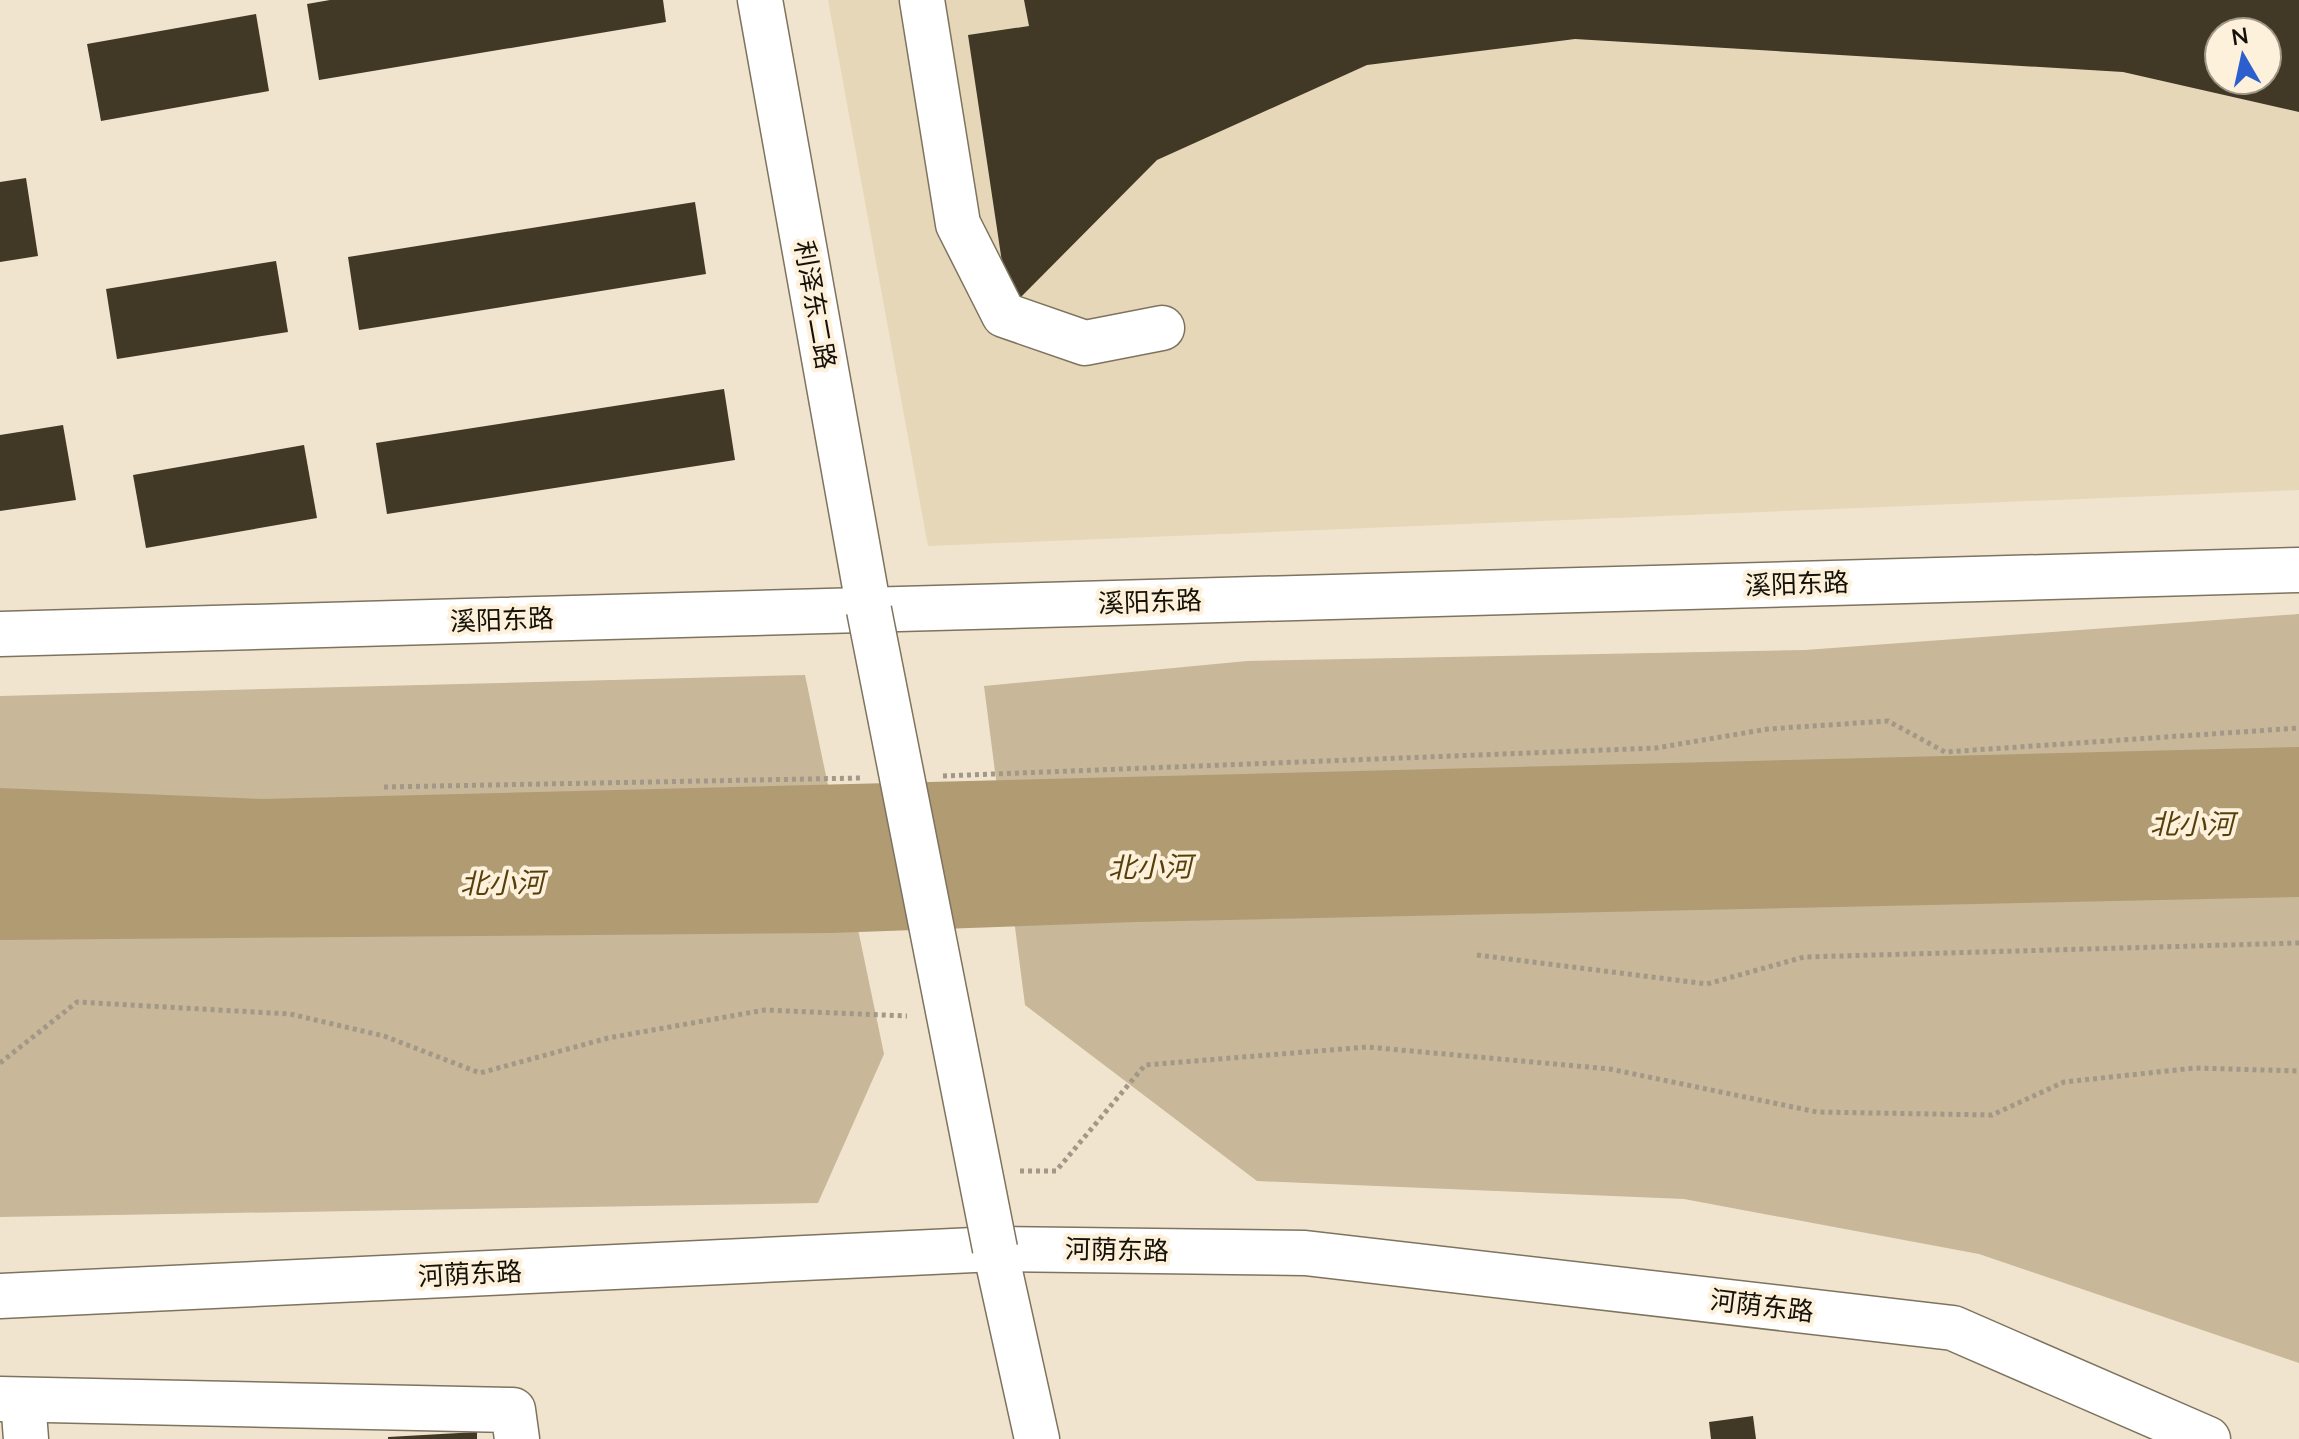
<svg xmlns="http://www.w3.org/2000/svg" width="2299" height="1439" font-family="Lato,'Noto Sans SC',sans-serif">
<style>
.built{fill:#e6d7b9;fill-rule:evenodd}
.green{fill:#c8b798}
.water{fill:#b09b73}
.building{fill:#413825;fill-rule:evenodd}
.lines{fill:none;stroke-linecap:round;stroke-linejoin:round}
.minor-casing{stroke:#7e735f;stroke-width:47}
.path{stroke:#a29887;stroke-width:5;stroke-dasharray:4 4;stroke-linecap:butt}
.minor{stroke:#fff;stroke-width:44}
.minor-bridge-casing{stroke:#7e735f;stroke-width:47;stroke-linecap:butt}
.minor-bridge{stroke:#fff;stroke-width:44}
.labels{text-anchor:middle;stroke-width:8;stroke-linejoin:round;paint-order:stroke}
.street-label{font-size:26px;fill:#151109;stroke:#fdf1db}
.water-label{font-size:28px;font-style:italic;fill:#563f0c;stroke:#fdf1db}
</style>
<rect width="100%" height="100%" fill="#f0e4ce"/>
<!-- built -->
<path class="built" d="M 828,0 L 2299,0 L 2299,490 L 928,546 ZM 2219,32 L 2267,32 L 2267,80 L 2219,80 Z"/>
<!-- green -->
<g class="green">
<polygon points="2299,614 2299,1363 1979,1254 1684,1199 1257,1181 1025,1005 984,686 1247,661 1805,650"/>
<polygon points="805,675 884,1054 818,1203 0,1217 0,696"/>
</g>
<!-- water -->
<polygon class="water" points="2299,747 2299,897 1135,922 831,933 0,940 0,788 262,799"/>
<!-- building -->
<g class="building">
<polygon points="330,0 663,0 666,22 319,80 307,4"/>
<path d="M 1024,0 L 2299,0 L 2299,112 L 2123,72 L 1575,39 L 1367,65 L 1157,160 L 1009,309 L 968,35 L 1029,26 ZM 2219,32 L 2267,32 L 2267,80 L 2219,80 Z"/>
<polygon points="256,14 269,91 101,121 87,44"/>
<polygon points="26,178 38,256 0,262 0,182"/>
<polygon points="695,202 706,274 359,330 348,257"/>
<polygon points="276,261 288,332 117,359 106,289"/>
<polygon points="724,389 735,460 387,514 376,443"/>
<polygon points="63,425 76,500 0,511 0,435"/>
<polygon points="304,445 317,518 146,548 133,475"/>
<polygon points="1753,1416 1756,1439 1711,1439 1709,1422"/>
<polygon points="477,1432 477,1439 388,1439 388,1437"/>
</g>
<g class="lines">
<defs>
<g id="minor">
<polyline points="760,0 869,610"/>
<polyline points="922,0 958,224 1004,315 1085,343 1162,328"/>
<polyline points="0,634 2299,570"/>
<polyline points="995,1249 1037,1439"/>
<polyline points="0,1296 995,1249 1305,1253 1953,1328 2208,1439"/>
<polyline points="0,1399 513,1410 517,1439"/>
<polyline points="23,1400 26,1439"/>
</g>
</defs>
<!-- minor casing -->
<use href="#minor" class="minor-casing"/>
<!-- path -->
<g class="path">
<polyline points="943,776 1656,748 1768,729 1888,721 1945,752 2299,728"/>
<polyline points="384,787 861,778"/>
<polyline points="1477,955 1707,984 1804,957 2299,943"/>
<polyline points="0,1063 77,1002 290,1014 384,1036 480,1073 608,1038 765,1010 907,1016"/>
<polyline points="1020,1171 1056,1171 1145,1065 1367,1047 1610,1069 1817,1112 1992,1115 2064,1082 2195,1068 2299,1071"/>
</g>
<!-- minor -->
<use href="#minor" class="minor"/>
<defs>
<polyline id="minor-bridge" points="869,610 995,1249"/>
</defs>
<!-- minor-bridge casing -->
<use href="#minor-bridge" class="minor-bridge-casing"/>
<!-- minor-bridge -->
<use href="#minor-bridge" class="minor-bridge"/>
</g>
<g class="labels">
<!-- street labels -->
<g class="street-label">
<text transform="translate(815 305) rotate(80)" y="9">利泽东二路</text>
<text transform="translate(1797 584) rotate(-2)" y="9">溪阳东路</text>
<text transform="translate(1150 602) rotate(-2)" y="9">溪阳东路</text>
<text transform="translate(502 620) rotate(-2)" y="9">溪阳东路</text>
<text transform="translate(1117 1250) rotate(1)" y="9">河荫东路</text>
<text transform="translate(470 1274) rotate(-3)" y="9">河荫东路</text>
<text transform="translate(1762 1306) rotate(7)" y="9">河荫东路</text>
</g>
<!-- water labels -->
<g class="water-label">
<text x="2192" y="834">北小河</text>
<text transform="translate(1150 867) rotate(-1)" y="10">北小河</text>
<text transform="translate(502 883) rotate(-1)" y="10">北小河</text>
</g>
</g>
<!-- north arrow -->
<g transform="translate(2243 56) rotate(351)"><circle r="38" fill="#fdf1db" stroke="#a09787" stroke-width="2"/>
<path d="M0-6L14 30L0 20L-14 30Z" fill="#2c5fcd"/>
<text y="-12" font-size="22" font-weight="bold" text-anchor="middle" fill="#151109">N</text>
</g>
</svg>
